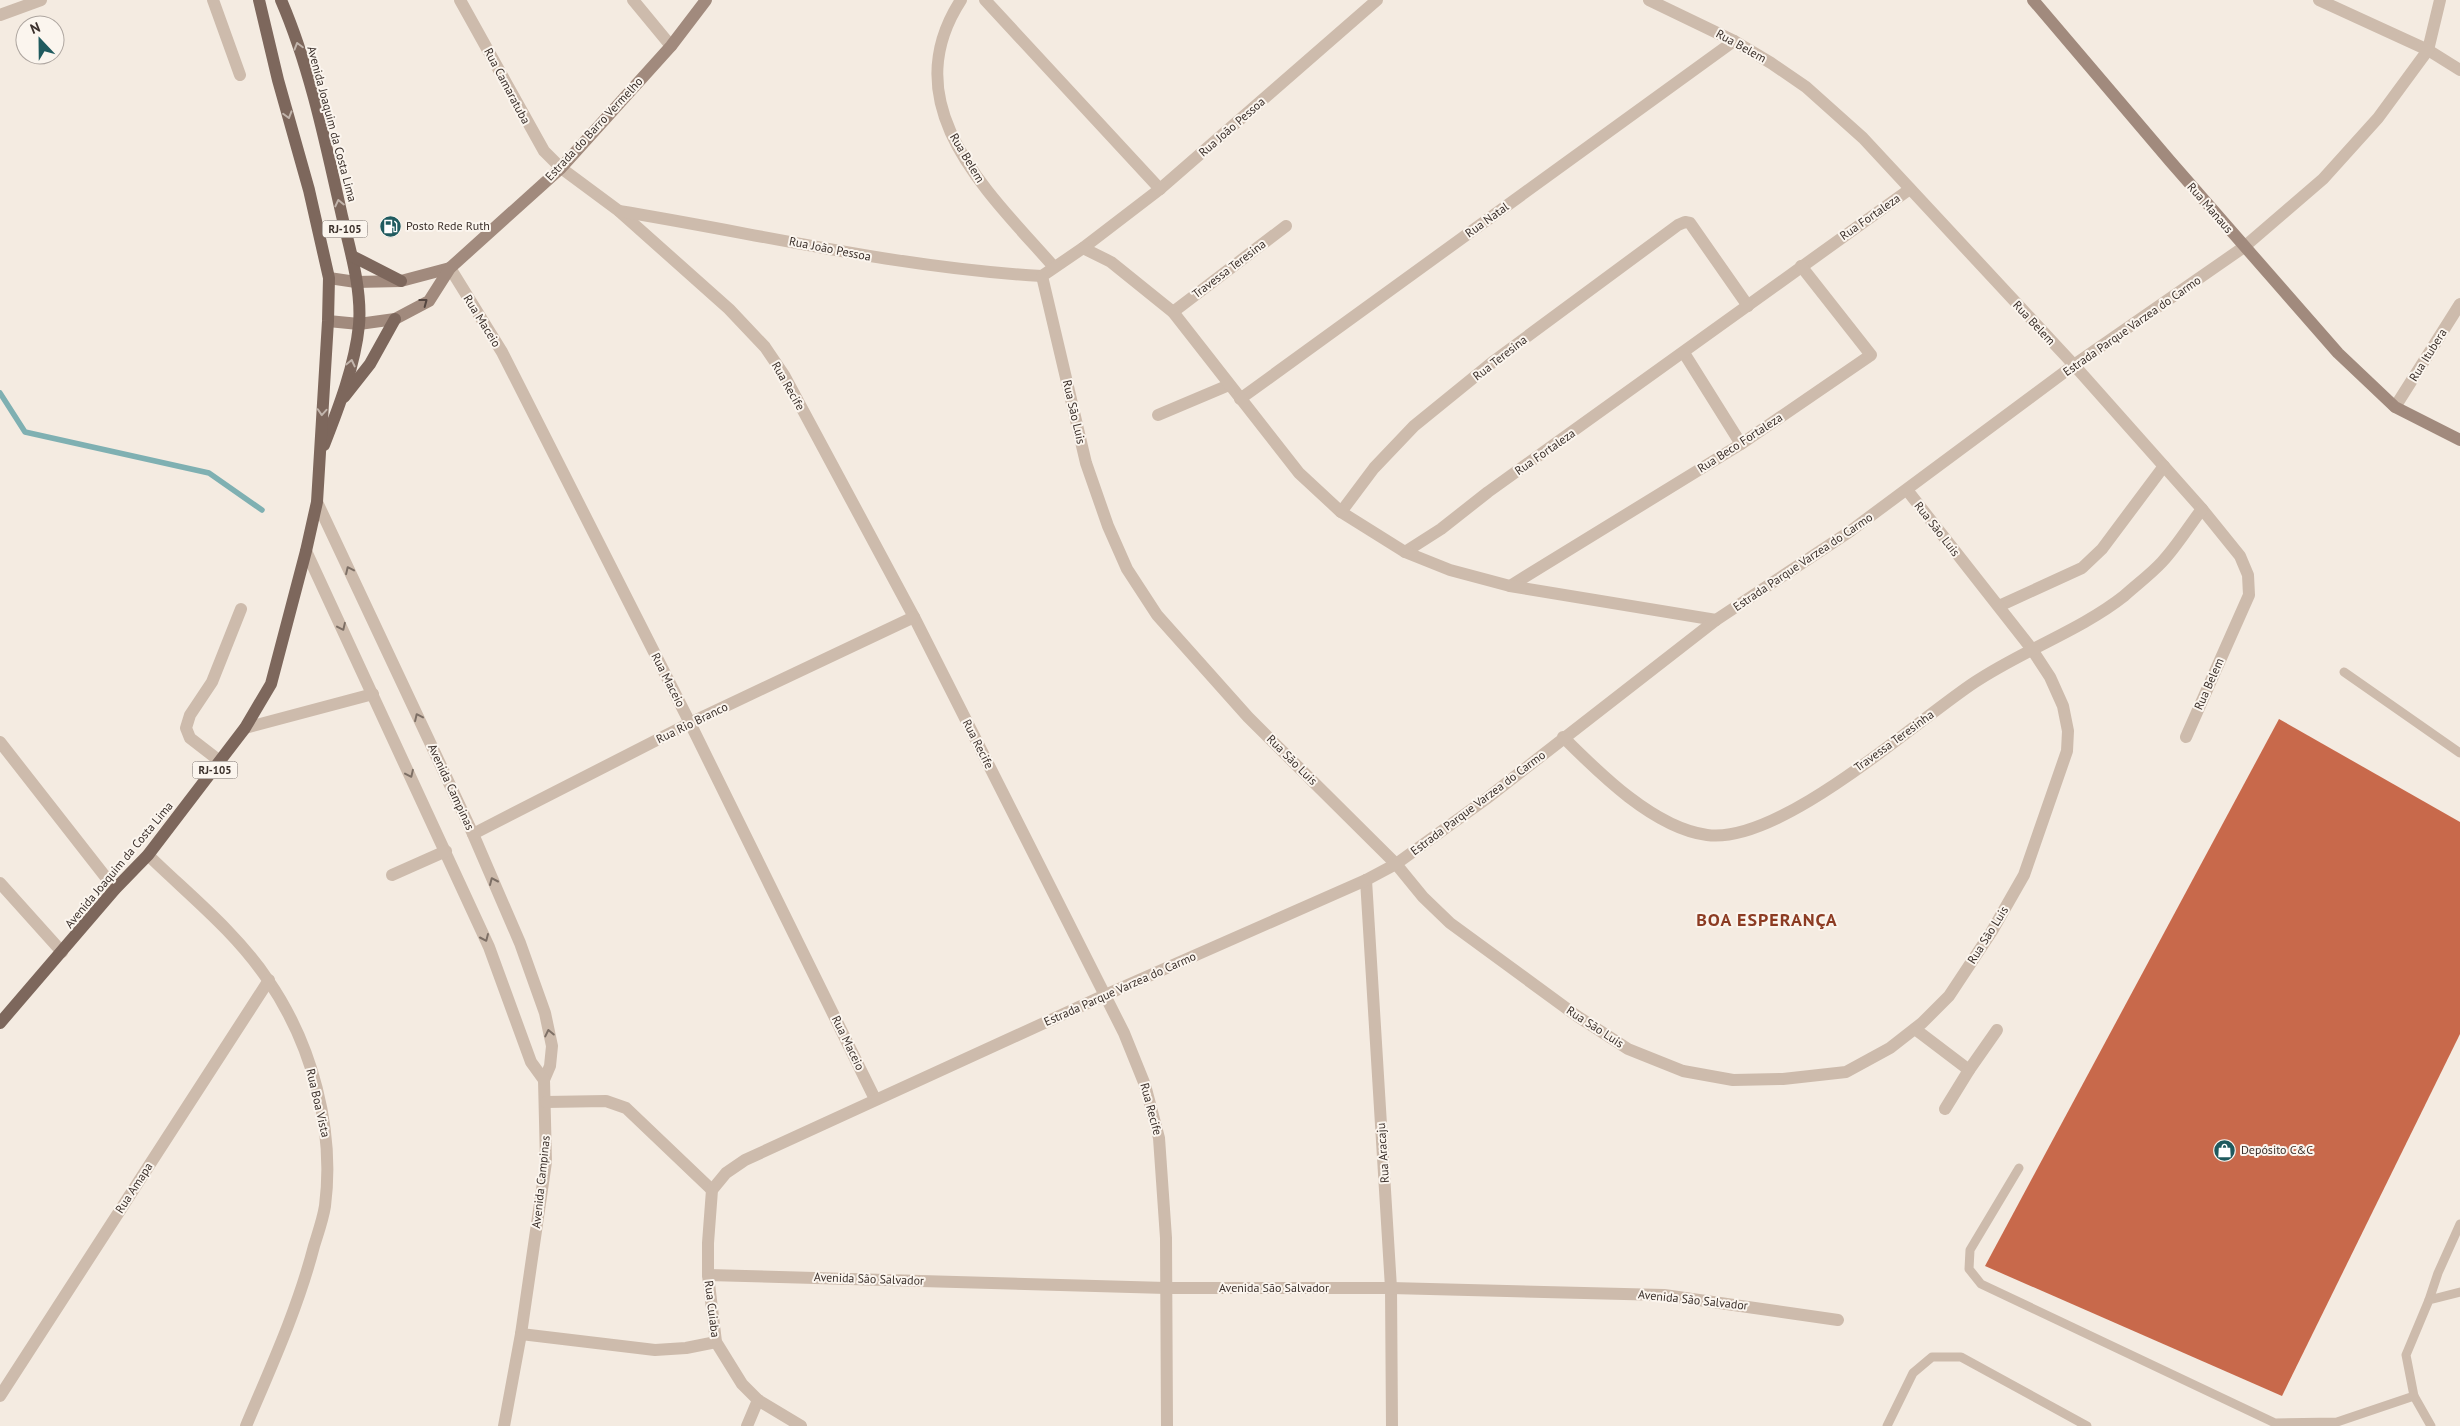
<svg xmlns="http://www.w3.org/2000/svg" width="2460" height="1426" font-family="'PT Sans',sans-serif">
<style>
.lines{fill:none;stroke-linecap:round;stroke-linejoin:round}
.stream{stroke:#7fb0b2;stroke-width:5.5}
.building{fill:#c8694b}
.lane{stroke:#cdbbac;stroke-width:9}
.street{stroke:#cdbbac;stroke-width:12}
.secondary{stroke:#a18a7d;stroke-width:12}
.primary{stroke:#7d675c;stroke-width:12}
.oneway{stroke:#c2b5ac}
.oneway2{stroke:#544640}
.oneway3{stroke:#7d6f65}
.labels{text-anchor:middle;stroke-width:4;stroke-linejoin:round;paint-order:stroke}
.shield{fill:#fbf5ee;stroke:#756b66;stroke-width:1}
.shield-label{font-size:11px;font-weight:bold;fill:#3b302b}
.street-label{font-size:12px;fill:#3b302b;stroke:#fbf5ee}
.poi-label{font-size:12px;fill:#3b302b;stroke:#fbf5ee;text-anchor:start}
.district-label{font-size:18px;font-weight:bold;letter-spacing:1px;fill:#8c3b22;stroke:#fbf5ee}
</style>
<rect width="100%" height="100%" fill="#f4ebe1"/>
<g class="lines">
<!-- stream -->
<polyline class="stream" points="0,393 25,432 209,473 262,510"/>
</g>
<!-- building -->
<polygon class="building" points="2279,719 2460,822 2460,1034 2282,1396 1985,1266"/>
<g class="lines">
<!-- lane -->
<g class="lane">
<polyline points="2344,672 2460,753"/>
<polyline points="2019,1168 1970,1250 1969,1269 1981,1284 2275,1423 2337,1422 2414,1396"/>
<polyline points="2429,1300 2438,1273 2460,1224"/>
<polyline points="1887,1426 1913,1373 1932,1357 1961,1357 2087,1426"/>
<polyline points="2431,1426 2414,1396 2406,1355 2429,1300 2460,1292"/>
</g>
<!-- street -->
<g class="street">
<polyline points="213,0 240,75"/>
<polyline points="460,0 544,151 561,168 619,211 729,309 765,347 784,375 914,617 1124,1033 1145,1085 1159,1138 1166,1238 1167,1426"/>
<polyline points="633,0 671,46"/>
<path d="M 961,0 C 892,106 989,193 1054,267"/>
<polyline points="985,0 1160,189"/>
<polyline points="1649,0 1734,41 1771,63 1806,87 1863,138 2074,365 2202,509 2240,556 2248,575 2249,595 2186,737"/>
<polyline points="2319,0 2428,50 2460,70"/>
<polyline points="0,15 41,0"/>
<path d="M 619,211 C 760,234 899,268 1042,276"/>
<polyline points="1083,248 1160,189 1377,0"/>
<polyline points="450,268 502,352 690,723 875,1099"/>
<polyline points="1173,312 1286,226"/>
<polyline points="1684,353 1741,444"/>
<polyline points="1240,399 1734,41"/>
<polyline points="2395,407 2460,304"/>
<polyline points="1158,415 1229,385"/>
<polyline points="317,502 473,834 520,943 545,1013 552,1046 550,1066 544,1080 546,1162 521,1334 504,1426"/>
<polyline points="1341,512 1374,468 1414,426 1494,361 1678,225 1685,222 1690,223 1748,306"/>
<polyline points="306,551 489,947 531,1062 544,1080"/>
<polyline points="1405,552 1441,529 1488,492 1910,189"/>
<polyline points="1510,586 1741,444 1871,355 1801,266"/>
<polyline points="1999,606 2082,568 2102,549 2164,466"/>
<polyline points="1716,620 1510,586 1450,570 1405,552 1341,512 1299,473 1173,312 1111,262 1083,248 1042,276 1086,463 1108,526 1127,569 1157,615 1248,717 1396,864 1423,897 1450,923 1577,1016 1628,1049 1683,1071 1733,1080 1783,1079 1846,1072 1890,1048 1922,1023 1949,996 1992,931 2024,875 2067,751 2068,731 2063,706 2050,677 2031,648 1907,490"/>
<polyline points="245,728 373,694"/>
<path d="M 1563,737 C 1599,773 1654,828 1707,835 C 1780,845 1913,723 1975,682 C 2021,651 2081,630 2124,596 C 2136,585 2151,574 2162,562 C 2177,546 2189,526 2202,509"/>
<polyline points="0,742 115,889"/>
<polyline points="221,762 190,738 186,728 190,715 212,682 241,609"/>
<polyline points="473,834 690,723 914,617"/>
<path d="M 148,855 C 189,895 235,931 268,980 C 312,1044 335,1129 325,1206 C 323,1219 318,1233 314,1246 C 298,1308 271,1367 246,1426"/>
<polyline points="392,875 446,851"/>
<polyline points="1366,880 1391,1288 1392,1426"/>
<polyline points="0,883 62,952"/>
<polyline points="1915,1029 1969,1070 1997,1030"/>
<polyline points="546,1102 606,1101 626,1108 712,1190"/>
<polyline points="1945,1109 1969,1070"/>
<polyline points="708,1275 1166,1288 1391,1288 1664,1295 1838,1320"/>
<polyline points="521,1334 655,1350 686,1348 716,1342"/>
<polyline points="0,1396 269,980"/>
<polyline points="747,1426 758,1400"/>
<polyline points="801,1426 758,1400 742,1384 716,1342 708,1275 708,1243 712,1190 726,1173 745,1160 1103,996 1366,880 1396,864 1486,799 1716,620 1849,532 2074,365 2244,247 2323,179 2378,118 2428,50 2440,0"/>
</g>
<!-- secondary -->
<g class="secondary">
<polyline points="2033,0 2170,161 2338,353 2395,407 2460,440"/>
<polyline points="329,278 356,282 401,281 450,268"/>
<polyline points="328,321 359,324 395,319 429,301 450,268 561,168 671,46 706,0"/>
</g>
<!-- primary -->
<g class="primary">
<path d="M 281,0 C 310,67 326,145 342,216 C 350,250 362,289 359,325 C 355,365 339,407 324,445"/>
<polyline points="352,256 401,281"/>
<polyline points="344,397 370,364 395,319"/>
<polyline points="0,1023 115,889 148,855 245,728 271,684 306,551 317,502 328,321 329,278 309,190 278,80 259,0"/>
</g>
</g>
<!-- one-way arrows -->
<defs><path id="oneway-chevron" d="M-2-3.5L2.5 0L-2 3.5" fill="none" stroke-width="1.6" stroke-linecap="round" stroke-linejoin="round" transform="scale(1.25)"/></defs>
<g class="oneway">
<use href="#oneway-chevron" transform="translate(298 46) rotate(-106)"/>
<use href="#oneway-chevron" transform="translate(288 115) rotate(74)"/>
<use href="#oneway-chevron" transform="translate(339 203) rotate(-103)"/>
<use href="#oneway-chevron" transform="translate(351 363) rotate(-77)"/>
<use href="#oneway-chevron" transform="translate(322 412) rotate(94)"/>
</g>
<use class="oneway2" href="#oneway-chevron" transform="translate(424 302) rotate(-37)"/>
<g class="oneway3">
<use href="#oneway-chevron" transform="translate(349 570) rotate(-115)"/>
<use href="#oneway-chevron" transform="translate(342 627) rotate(65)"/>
<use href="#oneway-chevron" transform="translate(418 717) rotate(-115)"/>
<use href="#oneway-chevron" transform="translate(410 774) rotate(65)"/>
<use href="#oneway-chevron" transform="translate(493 881) rotate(-114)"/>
<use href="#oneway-chevron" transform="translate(485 938) rotate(66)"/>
<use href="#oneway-chevron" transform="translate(549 1033) rotate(-102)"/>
</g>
<!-- icons -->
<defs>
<symbol id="fuel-disc" viewBox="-11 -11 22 22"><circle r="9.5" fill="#1f5a5e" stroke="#fbf5ee"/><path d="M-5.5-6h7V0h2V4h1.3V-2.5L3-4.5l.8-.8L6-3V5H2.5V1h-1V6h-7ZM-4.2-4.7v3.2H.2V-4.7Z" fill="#fff"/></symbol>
<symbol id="shop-disc" viewBox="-11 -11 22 22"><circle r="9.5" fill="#1f5a5e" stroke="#fbf5ee"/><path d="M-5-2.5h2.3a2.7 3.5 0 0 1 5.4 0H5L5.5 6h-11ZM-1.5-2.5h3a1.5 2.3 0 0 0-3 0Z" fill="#fff"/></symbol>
</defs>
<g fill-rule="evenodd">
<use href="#fuel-disc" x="378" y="214" width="25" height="25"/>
<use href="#shop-disc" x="2212" y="1138" width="25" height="25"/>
</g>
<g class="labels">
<!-- shield labels -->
<g class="shield">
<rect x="322.5" y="220.5" width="45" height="17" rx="4"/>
<rect x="192.5" y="761.5" width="45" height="17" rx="4"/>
</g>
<g class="shield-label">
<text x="345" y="233">RJ-105</text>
<text x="215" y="774">RJ-105</text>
</g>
<!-- street labels -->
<g class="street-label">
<text transform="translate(1741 46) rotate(29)" y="4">Rua Belem</text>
<text transform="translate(507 86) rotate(62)" y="4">Rua Camaratuba</text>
<text transform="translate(332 124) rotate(75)" y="4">Avenida Joaquim da Costa Lima</text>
<text transform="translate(1232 127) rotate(-41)" y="4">Rua João Pessoa</text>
<text transform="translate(594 129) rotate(-47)" y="4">Estrada do Barro Vermelho</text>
<text transform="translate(967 158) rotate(59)" y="4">Rua Belem</text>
<text transform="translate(2210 208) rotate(49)" y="4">Rua Manaus</text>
<text transform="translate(1870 217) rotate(-35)" y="4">Rua Fortaleza</text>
<text transform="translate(1487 220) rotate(-36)" y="4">Rua Natal</text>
<text transform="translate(830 249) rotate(11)" y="4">Rua João Pessoa</text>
<text transform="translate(1229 269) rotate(-37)" y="4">Travessa Teresina</text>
<text transform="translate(482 321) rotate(58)" y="4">Rua Maceio</text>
<text transform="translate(2034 323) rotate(47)" y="4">Rua Belem</text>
<text transform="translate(2132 326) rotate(-35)" y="4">Estrada Parque Varzea do Carmo</text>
<text transform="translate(2428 355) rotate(-58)" y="4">Rua Itubera</text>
<text transform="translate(1500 358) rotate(-38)" y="4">Rua Teresina</text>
<text transform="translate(788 386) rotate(60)" y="4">Rua Recife</text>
<text transform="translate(1074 412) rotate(77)" y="4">Rua São Luis</text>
<text transform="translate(1740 443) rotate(-33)" y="4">Rua Beco Fortaleza</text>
<text transform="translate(1545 452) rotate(-35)" y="4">Rua Fortaleza</text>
<text transform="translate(1937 529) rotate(52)" y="4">Rua São Luis</text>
<text transform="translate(1803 562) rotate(-34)" y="4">Estrada Parque Varzea do Carmo</text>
<text transform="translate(668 680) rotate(63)" y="4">Rua Maceio</text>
<text transform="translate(2209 684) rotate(-66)" y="4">Rua Belem</text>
<text transform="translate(692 723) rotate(-26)" y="4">Rua Rio Branco</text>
<text transform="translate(1894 741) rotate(-36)" y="4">Travessa Teresinha</text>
<text transform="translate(978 744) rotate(63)" y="4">Rua Recife</text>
<text transform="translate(1292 760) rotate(45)" y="4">Rua São Luis</text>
<text transform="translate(451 787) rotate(65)" y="4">Avenida Campinas</text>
<text transform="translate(1478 803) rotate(-37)" y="4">Estrada Parque Varzea do Carmo</text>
<text transform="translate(119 865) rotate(-50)" y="4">Avenida Joaquim da Costa Lima</text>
<text transform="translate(1988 935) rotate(-58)" y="4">Rua São Luis</text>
<text transform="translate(1120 989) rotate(-24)" y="4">Estrada Parque Varzea do Carmo</text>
<text transform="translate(1595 1027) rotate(33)" y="4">Rua São Luis</text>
<text transform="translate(848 1043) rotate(64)" y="4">Rua Maceio</text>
<text transform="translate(318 1103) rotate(77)" y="4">Rua Boa Vista</text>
<text transform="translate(1151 1109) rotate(75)" y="4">Rua Recife</text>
<text transform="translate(1383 1153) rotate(-94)" y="4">Rua Aracaju</text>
<text transform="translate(541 1182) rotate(-84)" y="4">Avenida Campinas</text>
<text transform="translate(134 1188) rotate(-57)" y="4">Rua Amapa</text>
<text transform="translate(869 1279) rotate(2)" y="4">Avenida São Salvador</text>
<text x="1274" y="1292">Avenida São Salvador</text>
<text transform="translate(1693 1300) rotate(6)" y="4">Avenida São Salvador</text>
<text transform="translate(712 1309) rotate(83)" y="4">Rua Cuiaba</text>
</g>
<!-- poi labels -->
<g class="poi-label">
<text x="406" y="230">Posto Rede Ruth</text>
<text x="2241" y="1154">Depósito C&amp;C</text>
</g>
<!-- district labels -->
<g class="district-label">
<text x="1767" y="926">BOA ESPERANÇA</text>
</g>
</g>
<!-- north arrow -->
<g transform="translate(40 40) rotate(338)"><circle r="24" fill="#fbf5ee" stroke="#aea6a0"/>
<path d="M0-4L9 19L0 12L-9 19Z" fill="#1f5a5e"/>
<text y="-8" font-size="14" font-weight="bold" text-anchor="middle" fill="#3b302b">N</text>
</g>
</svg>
